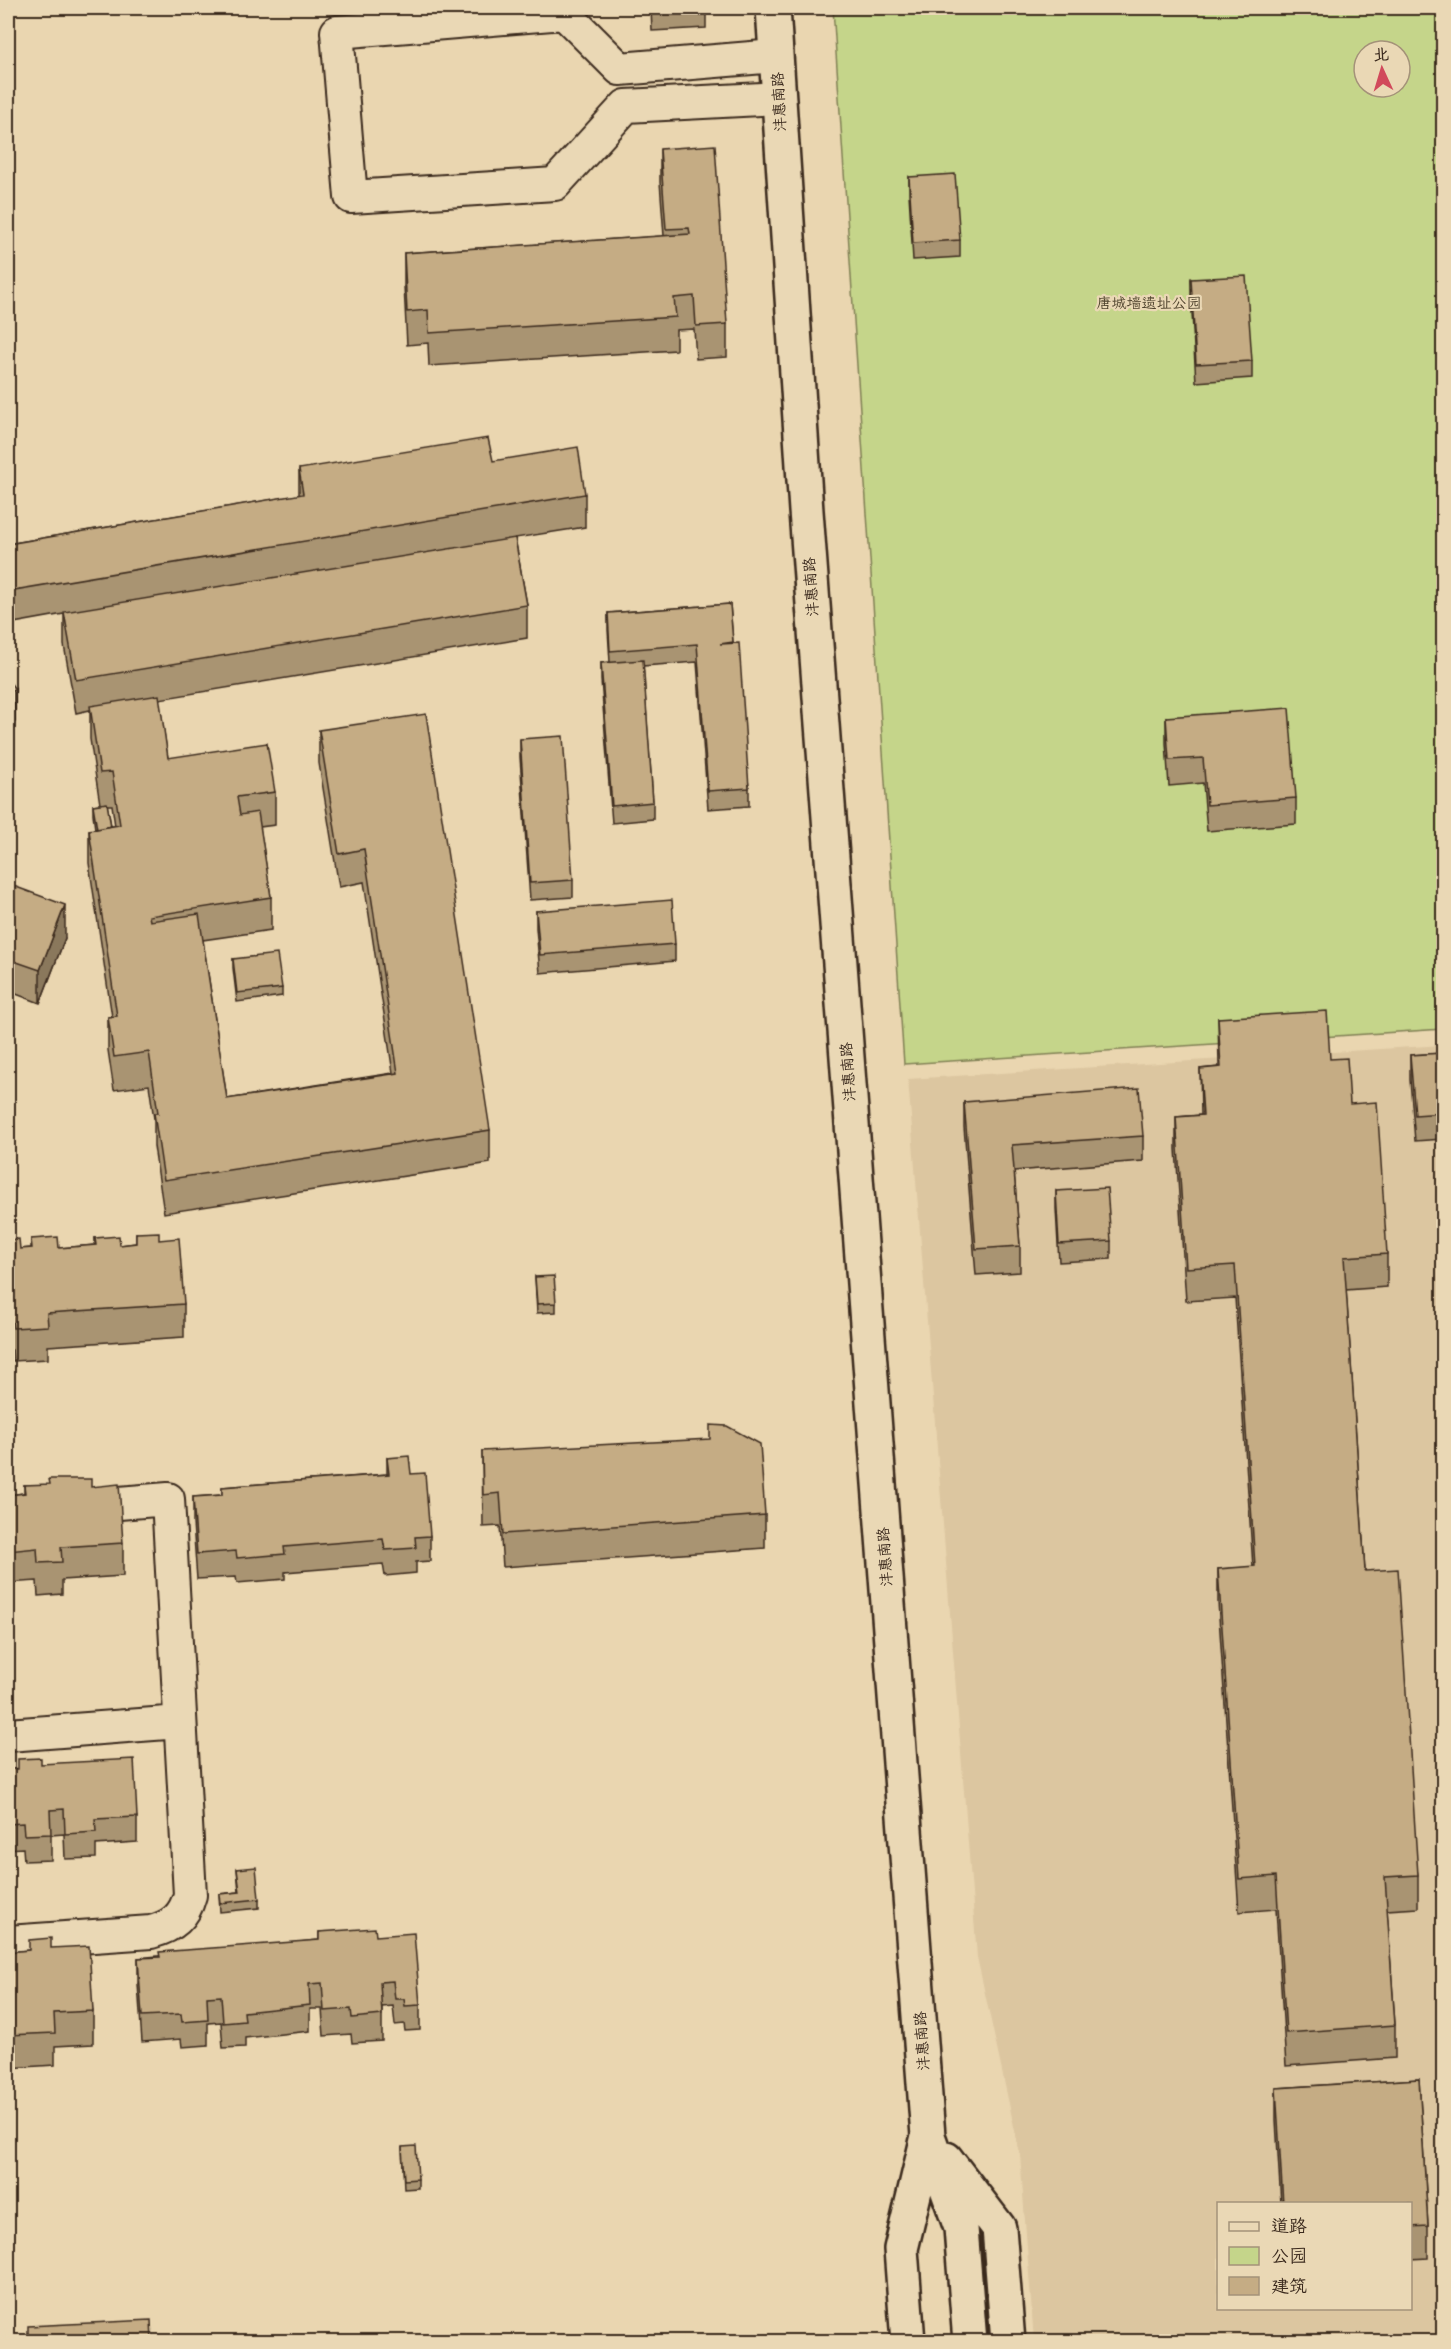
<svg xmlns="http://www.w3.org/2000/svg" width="1451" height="2349" viewBox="0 0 1451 2349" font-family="'Shantell Sans','LXGW WenKai TC',sans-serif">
  <rect width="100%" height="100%" fill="#ead6b0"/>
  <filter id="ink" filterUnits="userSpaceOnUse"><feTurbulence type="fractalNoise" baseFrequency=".0167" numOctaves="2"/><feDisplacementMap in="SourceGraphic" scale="12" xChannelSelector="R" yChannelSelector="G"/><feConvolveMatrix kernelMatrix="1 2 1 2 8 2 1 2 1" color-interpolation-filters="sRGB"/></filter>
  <g filter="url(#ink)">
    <path fill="#dcc6a0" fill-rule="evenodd" d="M1443,1045V2341H1034L1020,2154L977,1957L908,1079ZM1218,2204H1410V2308H1218Z"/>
    <path fill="#c5d58a" stroke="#808054" stroke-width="1.5" fill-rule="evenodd" d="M833,8H1443V1029L904,1064ZM1364,51H1400V87H1364Z"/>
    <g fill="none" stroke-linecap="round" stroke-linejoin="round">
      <g stroke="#3b2a1e" stroke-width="36">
        <path id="minor" d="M776,56L620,69L564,13L337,32L351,197L555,184L626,106L779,98
          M8,1512L168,1499L190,1895C184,1917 173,1926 151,1932L8,1942
          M8,1735L180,1722"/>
      </g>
      <g stroke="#3b2a1e" stroke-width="38">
        <path id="primary" d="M773,8L806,511L928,2136L961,2228L970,2342
          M946,2159L999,2228L1008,2342
          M908,2342L901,2249L928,2136"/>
      </g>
      <use href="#minor" stroke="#ead8b5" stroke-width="32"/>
      <use href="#primary" stroke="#ead8b5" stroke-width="33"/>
    </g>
    <path fill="#a99472" stroke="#3b2a1e" stroke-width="1.5" fill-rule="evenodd" d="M651,8H706V28L652,31Z
      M660,149L727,324V357L696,359L694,329L676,330V350L429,366L428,343L407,345L404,286V253L664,236L660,182Z
      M909,177L960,240V257L913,260L909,194Z
      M1191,279L1252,361V378L1196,382L1191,296Z
      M493,461L585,494V527L515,538L527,605V638L159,699L168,758L275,792V825L260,827L271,897V930L203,940L227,1099L393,1073L364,882L339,887L319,763V730L490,1130V1163L164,1213L154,1146V1119L149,1085L114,1090L108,1050V1017H112L89,863V830L95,829L93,814V805L100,804L90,739V710L76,713L64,645V614L8,624V544L299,495V469ZM107,805H112L115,826H111Z
      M730,604L733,643L749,788V806L708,809L697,662L643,666L653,802V819L612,823L601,680V663L610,662L608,630V613Z
      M1166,717L1296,798V824L1207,831L1203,783L1169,786L1166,743Z
      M520,739L573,880V897L530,900L520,757Z
      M8,884L65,938L40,1003L8,991Z
      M536,911L675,944V961L540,973L536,928Z
      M233,959L282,988V996L237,1002L233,968Z
      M1218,1018L1330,1059L1350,1104L1387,1254V1287L1346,1290L1365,1571L1418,1875V1908L1387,1910L1395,2025V2058L1286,2066L1276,1909L1239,1912L1218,1602V1569L1253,1567L1235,1298L1186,1301L1176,1149V1117L1201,1115L1200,1069L1219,1067Z
      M1443,1053V1139L1415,1141L1410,1080V1055Z
      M964,1102L1143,1136V1161L1014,1171L1020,1246V1272L976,1275L964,1127Z
      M1056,1191L1111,1241V1259L1059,1262L1056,1209Z
      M136,1233L159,1240L184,1304V1337L48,1346V1359L13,1361L12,1350H8V1240L20,1249L31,1248V1239L59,1248L95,1245V1238L120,1245L136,1243Z
      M535,1277L556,1303V1312L537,1313Z
      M482,1451L765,1515V1548L503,1567L500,1526L483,1527Z
      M387,1458L411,1474L430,1536V1561L416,1562V1573L385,1576L383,1564L285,1572V1579L237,1583L236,1577L197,1579L193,1523V1497L222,1495V1487L387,1474Z
      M24,1485L91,1487L123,1543V1576L62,1580V1594L38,1596L37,1581L8,1583V1495L24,1493Z
      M41,1764L137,1817V1842L96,1845V1858L65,1859L64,1834L51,1835V1860L24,1861L23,1848L8,1849V1769H18Z
      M237,1869L259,1899V1908L220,1912L219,1894L239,1892Z
      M319,1932L376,1936L420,2005V2030L405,2031L404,2024L395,2025L393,2006L382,2007V2041L352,2043L351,2034L324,2036L322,2009H310V2031L245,2038V2047L223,2048L221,2022L208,2023V2045L182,2047L181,2039L142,2042L138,1984V1958L319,1940Z
      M51,1948L93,2011V2044L55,2046V2065L8,2068V1952Z
      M1419,2079L1428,2226V2258L1410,2259V2204H1281L1276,2121V2088Z
      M402,2147L418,2179V2188L404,2189Z"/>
    <path fill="#8a785c" stroke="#3b2a1e" stroke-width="1.5" d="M15,689V722L8,728V695Z
      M65,905V938L40,1003V970Z"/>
    <path fill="#c5ac84" stroke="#3b2a1e" stroke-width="1.5" d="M715,145L727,324L696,326L694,296L674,298L676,317L429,333L428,310L407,312L404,253L690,234L689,228L666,229L660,149Z
      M955,174L960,240L913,243L909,177Z
      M1246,276L1252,361L1196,364L1191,279Z
      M488,438L493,461L578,447L585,494L8,591V544L303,494L299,469Z
      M515,538L527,605L76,680L64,612Z
      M730,604L733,642L720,644L739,643L749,788L708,791L697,644L610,651L608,613Z
      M643,660L653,802L612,806L601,663Z
      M8,680L15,689L8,695Z
      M159,695L168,758L267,743L275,792L237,797L240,815L258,812L271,897L149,916L150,921L199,914L227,1099L398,1073L364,849L339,854L319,730L426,714L490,1130L164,1180L154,1113H158L149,1052L114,1057L108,1017L117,1016L89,830L120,825L112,772L100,773L90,706Z
      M1289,708L1296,798L1207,805L1203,758L1169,760L1166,717Z
      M563,736L573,880L530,883L520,739Z
      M107,803L111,826L97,829L93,805Z
      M8,884L65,905L40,970L8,959Z
      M672,900L675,944L540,955L536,911Z
      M277,954L282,988L237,993L233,959Z
      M1327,1011L1330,1059L1347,1058L1350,1104L1377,1102L1387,1254L1344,1257L1365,1571L1398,1569L1418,1875L1385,1877L1395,2025L1286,2033L1276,1876L1239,1879L1218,1569L1255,1566L1235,1265L1186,1268L1176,1117L1203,1115L1200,1069L1221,1067L1218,1018Z
      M1443,1053V1113L1415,1115L1410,1055Z
      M1139,1088L1143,1136L1012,1145L1020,1246L976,1249L964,1102Z
      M1107,1188L1111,1241L1059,1244L1056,1191Z
      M159,1232V1240L179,1238L184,1304L47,1313L48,1326L13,1328L12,1317H8V1240L19,1239L20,1249L32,1248L31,1239L58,1237L59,1248L96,1245L95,1238L119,1236L120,1245L136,1243V1233Z
      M554,1276L556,1303L537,1304L535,1277Z
      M710,1425L727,1426L760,1444L765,1515L503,1534L500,1493L483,1495L482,1451L710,1439Z
      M409,1456L411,1474L425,1473L430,1536L415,1537L416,1548L385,1550L383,1539L284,1547L285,1554L237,1558L236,1551L197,1554L193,1497L222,1495V1487L389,1474L387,1458Z
      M49,1479H91V1487L119,1484L123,1543L61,1547L62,1562L38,1563L37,1548L8,1551V1495L25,1493L24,1485L50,1484Z
      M41,1758V1764L134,1759L137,1817L95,1819L96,1832L65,1834L64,1809L50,1810L51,1834L24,1835L23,1823L8,1824V1769H18V1759Z
      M256,1867L259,1899L220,1903L219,1894L240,1892L237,1869Z
      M375,1928L376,1936L414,1933L420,2005L405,2006L404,1999H395L393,1981L380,1982L382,2015L352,2018L351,2009L324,2011L322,1983L309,1984L310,2005L244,2012L245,2021L223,2023L221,1996L207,1997L208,2020L182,2022L181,2014L142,2016L138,1958L160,1957L159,1952L319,1940V1932Z
      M51,1938V1948L89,1946L93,2011L54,2013L55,2033L8,2035V1952L29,1950V1940Z
      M1419,2079L1428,2226L1410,2227V2204H1283L1276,2088Z
      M416,2146L418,2179L404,2180L402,2147Z
      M151,2320L152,2342H28V2326Z"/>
  </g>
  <g text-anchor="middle" stroke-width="4.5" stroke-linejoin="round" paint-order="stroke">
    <g font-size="15" fill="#3b2a1e" stroke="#ead8b5">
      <text transform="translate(779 102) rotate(-93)" y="5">沣惠南路</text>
      <text transform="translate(811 587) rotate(-94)" y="5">沣惠南路</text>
      <text transform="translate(848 1072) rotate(-94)" y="5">沣惠南路</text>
      <text transform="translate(885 1557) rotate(-94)" y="5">沣惠南路</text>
      <text transform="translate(922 2041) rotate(-94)" y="5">沣惠南路</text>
    </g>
    <g font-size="15" fill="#50442e" stroke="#ead8b5">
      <text x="1149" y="308">唐城墙遗址公园</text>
    </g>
  </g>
  <rect width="1451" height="2349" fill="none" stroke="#ead8b5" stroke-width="30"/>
  <rect x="15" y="15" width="1421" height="2319" fill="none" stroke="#3b2a1e" stroke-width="2" filter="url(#ink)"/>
  <rect x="1217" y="2202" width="195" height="108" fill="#ead8b5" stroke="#a49279" stroke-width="1.5"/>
  <rect x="1229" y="2222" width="30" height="9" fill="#ead8b5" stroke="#a49279" stroke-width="1.5"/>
  <text x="1271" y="2232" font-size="18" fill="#3b2a1e">道路</text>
  <rect x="1229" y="2247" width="30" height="18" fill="#c5d58a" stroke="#a49279" stroke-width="1.5"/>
  <text x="1271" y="2262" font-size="18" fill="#3b2a1e">公园</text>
  <rect x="1229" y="2277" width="30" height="18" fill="#c5ac84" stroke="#a49279" stroke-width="1.5"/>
  <text x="1271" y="2292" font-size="18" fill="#3b2a1e">建筑</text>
  <g transform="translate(1382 69) rotate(356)"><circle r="28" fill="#ead8b5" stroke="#a49279" stroke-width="1.5"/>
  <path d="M0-4.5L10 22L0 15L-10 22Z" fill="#d1495b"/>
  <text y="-9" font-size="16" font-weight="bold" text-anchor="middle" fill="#3b2a1e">北</text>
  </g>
</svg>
